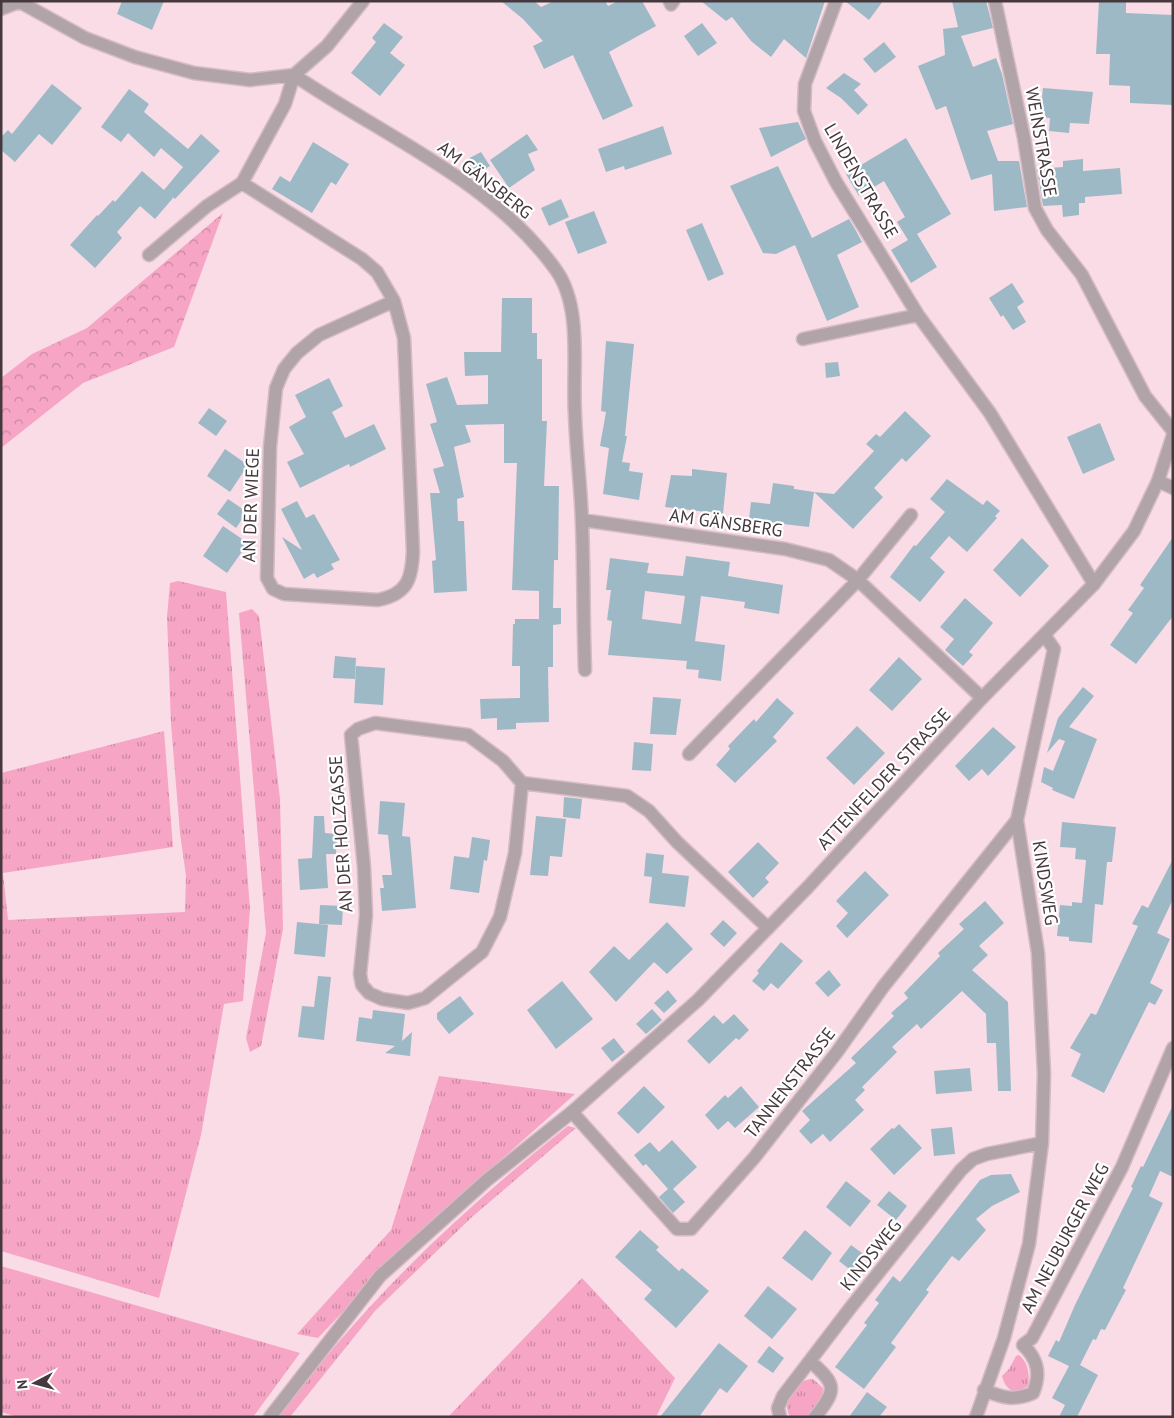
<svg xmlns="http://www.w3.org/2000/svg" width="1174" height="1418" viewBox="0 0 1174 1418" font-family="'PT Sans',sans-serif">
  <defs>
    <pattern id="grass-tufts" width="24" height="20" patternUnits="userSpaceOnUse" patternTransform="scale(1.25)"><rect width="24" height="20" fill="#f6a5c4"/><path d="M3 7l-1-3M5 7V3M7 7l1-3M15 17l-1-3M17 17v-4M19 17l1-3" fill="none" stroke="#c987a0"/></pattern>
    <pattern id="forest-crowns" width="20" height="18" patternUnits="userSpaceOnUse" patternTransform="scale(1.25)"><rect width="20" height="18" fill="#f6a5c4"/><path d="M2 6a3 3 0 1 1 6 0M12 15a3 3 0 1 1 6 0" fill="none" stroke="#c987a0"/></pattern>
  </defs>
  <rect width="100%" height="100%" fill="#f9dce6"/>
  <path fill="url(#grass-tufts)" d="M178,581L226,592L250,909L243,1001L224,1004L201,1135L159,1298L1,1251V773L164,731L173,847L3,873L8,920L185,912L186,876L180,833L171,724L167,617L170,583Z
    M252,609L259,616L280,799L283,929L261,1046L250,1052L246,1038L266,933L239,613Z
    M439,1076L575,1094L413,1238L318,1338L297,1334L391,1230Z
    M568,1126L576,1128L472,1217L375,1311L290,1417H279C360,1306 461,1210 568,1126Z
    M1,1266L300,1353L253,1417H18L1,1412Z
    M582,1278L675,1378L656,1417H448Z
    M1019,1355C1028,1362 1030,1375 1028,1386L1017,1392C1008,1390 1005,1386 1002,1376L1009,1369L1016,1356Z
    M813,1379L823,1388L822,1400L809,1417H791C779,1403 797,1378 813,1379Z"/>
  <path fill="url(#forest-crowns)" d="M223,213L174,347L83,383L1,448V378L32,354L87,328Z"/>
  <path fill="#9eb9c6" fill-rule="evenodd" d="M122,1H164L152,30L117,14Z
    M501,1H534L541,7L554,1H605L608,6L618,1H642L656,26L609,52L633,106L603,120L573,55L544,69L533,46L543,41L523,19Z
    M701,1H825L806,58L784,39L771,57L751,41L732,17L726,21Z
    M845,1H883L869,20Z
    M952,1H986L993,28L961,36L973,67L996,58L1002,74L1013,124L987,131L998,161H1019L1027,207L994,211L992,174L971,180L946,106L936,110L918,66L945,55L943,29L958,27Z
    M1099,1H1126V13L1173,15V105L1130,103V86L1109,85L1110,54H1096Z
    M384,23L403,37L390,53L405,65L380,96L351,73L376,42L372,38Z
    M702,23L717,43L698,56L684,36Z
    M884,42L896,57L875,73L863,59Z
    M844,73L861,84L854,90L868,105L858,115L841,98L826,88Z
    M52,84L82,108L52,145L39,134L15,162L1,150V137L8,130L12,134Z
    M1043,88L1093,92L1089,124L1070,123L1069,133L1049,131L1050,118L1040,117Z
    M129,89L149,104L144,112L188,149L201,134L220,151L175,199L171,196L173,198L155,219L140,206L117,232L122,238L95,268L70,245L97,215L98,216L113,200L115,202L142,171L164,190L183,167L161,148L154,157L128,133L121,142L101,127Z
    M798,122L806,139L771,157L759,128Z
    M663,126L672,154L625,170L624,166L606,172L598,149Z
    M527,134L538,150L528,154L535,170L509,188L490,160Z
    M906,138L951,214L917,234L937,267L911,283L891,250L908,240L897,222L905,217L884,181L859,196L846,174Z
    M313,142L349,164L336,185L331,182L312,213L272,189L280,176L290,182Z
    M481,152L490,166L471,177L462,162Z
    M1083,159V171L1120,168L1122,194L1085,197V203H1079V215L1063,217L1062,205L1043,206L1037,169L1063,167V161Z
    M778,166L812,238L849,219L855,229L862,242L837,255L859,307L827,321L795,245L776,254L763,253L730,186Z
    M561,199L569,217L549,226L541,208Z
    M594,211L607,243L578,254L565,222Z
    M702,223L724,274L708,281L686,230Z
    M1012,283L1024,302L1017,307L1026,322L1013,330L1003,315L1001,317L989,298Z
    M502,298H532V333H537V359H542V421H547L544,486H559L558,560H554L553,608H561V624L553,625V667H548L549,722L516,723V729L497,730V718L481,719L480,699L520,698V666H512L513,624H515V619H539V591L512,590L517,463H504V424L465,425L471,442L454,447L464,497L457,499L458,521H464L467,591L434,593L432,561L436,560L430,493H440L433,469L444,466L430,424L437,422L426,384L447,377L457,405L488,404V375L465,376L464,352H501Z
    M606,341L634,344L625,436H627L622,462L630,463L629,471L643,473L639,500L603,494L609,448L600,446L606,412L601,411Z
    M838,362L840,376L826,378L825,363Z
    M329,378L343,406L332,412L345,438L374,424L386,449L350,467L349,464L300,488L287,462L304,454L289,427L306,417L295,395Z
    M209,408L227,421L216,436L198,423Z
    M905,411L931,436L906,462L902,458L874,488L883,497L853,529L814,492L834,494L874,451L866,444L876,434L880,437Z
    M1100,423L1115,460L1083,474L1067,437Z
    M225,449L248,465L230,492L207,476Z
    M692,469L727,473L723,514L665,507L671,475L692,476Z
    M947,479L983,505L987,500L1000,511L995,516L997,518L967,552L949,536L930,558L945,572L920,602L890,577L914,545L916,546L945,512L930,499Z
    M773,483L794,486V489L814,492L809,527L749,520L751,502L770,504Z
    M228,499L247,512L236,528L217,514Z
    M297,501L306,518L314,514L340,560L331,564L334,569L317,578L314,573L304,579L282,537L302,550L281,509Z
    M223,526L248,543L227,573L203,556Z
    M1173,537V616L1136,664L1110,645L1133,613L1128,610L1144,588L1140,585Z
    M1022,538L1049,566L1020,597L993,570Z
    M686,556L730,562L728,576L783,585L779,614L744,608L745,602L701,596L695,641L725,645L721,681L698,678L699,670L686,669L687,661L608,655L612,621L607,620L611,590H606L610,558L649,563L647,573L683,576ZM645,591L685,596L681,624L642,619Z
    M965,598L993,623L969,652L973,655L963,666L945,650L954,639L940,627Z
    M335,656L356,658L355,679L333,678Z
    M899,657L922,679L892,711L869,690Z
    M356,666L385,668L383,705L354,703Z
    M1083,687L1094,696L1069,727L1097,739L1074,799L1052,790L1053,788L1041,782L1044,767L1053,771L1065,741L1059,739L1047,753L1058,718Z
    M653,697L681,699L676,735L650,734Z
    M777,698L794,713L773,737L777,741L735,783L716,765L730,749L728,746L754,719L756,722Z
    M857,726L885,753L854,785L826,758Z
    M993,727L1016,747L988,776L982,769L969,781L955,766Z
    M634,742L653,744L651,771L632,770Z
    M564,797L582,799L580,819L563,817Z
    M380,801L405,803L402,836L410,837L416,908L382,911L380,888H384L382,875H392L388,835L378,834Z
    M314,816H324L325,833L337,834L336,854H326L328,888L300,890L298,859L312,858Z
    M536,816L566,819L562,857L550,856L548,876L530,875Z
    M1062,822L1116,827L1112,862H1107L1103,905L1095,904L1092,943L1069,941V937L1057,936L1060,905L1072,906V902L1082,903L1086,860L1075,859L1076,848L1060,847Z
    M472,837L490,840L487,861L484,860L479,893L450,889L454,856L469,858Z
    M758,842L779,863L765,878L769,882L753,898L728,872Z
    M646,853L664,855L662,873L689,876L685,907L649,903L652,877L644,876Z
    M1173,859V899L1157,933L1170,939L1150,983L1163,990L1155,1005L1149,1002L1104,1093L1071,1076L1081,1054L1070,1048L1091,1013L1096,1015L1138,926L1132,924L1142,905L1148,908Z
    M865,871L889,895L847,938L836,926L848,913L836,901Z
    M985,901L1004,923L979,946L988,955L972,970L1008,1002L1011,1091H998L996,1043H987L986,1014L962,991L921,1029L917,1024L892,1047L897,1052L862,1087L865,1090L855,1100L864,1110L830,1142L823,1134L811,1144L799,1131L810,1120L802,1111L856,1063L851,1058L894,1016L891,1013L908,998L904,993L940,956L938,953L964,929L959,924Z
    M320,905L343,906L342,925L319,924Z
    M723,920L737,933L724,947L710,934Z
    M297,922L328,925L325,957L294,954Z
    M667,922L693,949L667,974L654,962L616,1002L589,972L614,946L629,960Z
    M781,942L803,961L778,989L771,983L764,991L752,981L759,973L757,971Z
    M829,970L841,985L828,997L815,983Z
    M318,976L331,977L324,1040L298,1037L302,1006L314,1007Z
    M562,981L593,1019L556,1049L527,1010Z
    M668,990L677,1001L664,1013L654,1003Z
    M460,996L474,1014L449,1034L437,1019V1013Z
    M652,1009L662,1020L646,1034L636,1024Z
    M373,1010L405,1014L402,1041L412,1032L410,1056L385,1053L395,1046L356,1041L359,1017L372,1019Z
    M734,1014L749,1030L739,1040L736,1038L709,1064L687,1041L714,1015L723,1024Z
    M614,1038L625,1052L612,1062L601,1048Z
    M970,1068L972,1091L936,1094L934,1071Z
    M644,1086L665,1107L638,1134L617,1113Z
    M741,1086L759,1107L735,1128L728,1121L718,1130L705,1115L725,1095L728,1098Z
    M1173,1105V1177L1160,1171L1149,1196L1163,1203L1123,1288L1126,1290L1119,1303L1105,1330L1101,1329L1096,1340L1093,1339L1080,1365L1098,1375L1077,1417H1059L1065,1405L1052,1398L1069,1366L1048,1356L1056,1340L1059,1342L1075,1305L1133,1188L1131,1187L1141,1166L1143,1167Z
    M899,1124L922,1148L894,1175L870,1149L892,1128L894,1129Z
    M952,1127L955,1154L934,1156L931,1129Z
    M672,1140L697,1167L673,1189L685,1202L673,1213L659,1197L668,1189L646,1164L643,1166L634,1155L650,1142L659,1152Z
    M1011,1174L1020,1192L992,1206L976,1219L986,1230L959,1261L952,1256L926,1290L929,1292L891,1343L896,1347L864,1389L835,1367L867,1325L864,1323L879,1303L875,1300L893,1276L900,1282L980,1180L991,1175Z
    M846,1181L871,1201L850,1227L826,1207Z
    M889,1191L907,1206L896,1220L877,1205Z
    M640,1230L659,1247L656,1250L679,1271L682,1268L709,1291L676,1328L644,1299L652,1290L615,1257Z
    M805,1230L832,1253L812,1281L782,1258Z
    M851,1245L866,1256L853,1272L839,1261Z
    M768,1286L797,1309L772,1339L744,1316Z
    M719,1343L748,1366L727,1393L720,1388L699,1417H660Z
    M769,1346L784,1358L773,1373L757,1362Z
    M867,1392L887,1407L879,1417H849Z"/>
  <g fill="none" stroke-linecap="round" stroke-linejoin="round">
    <g stroke="#d5bbc4" stroke-width="14">
      <path id="service" d="M669,1L671,5L674,1"/>
    </g>
    <g stroke="#d5bbc4" stroke-width="15">
      <path id="minor" d="M18,1L85,38L135,57L194,73L250,80L294,75L327,46L363,1
        M836,1L805,84L804,111L815,141L836,182L918,315L990,413L1094,584
        M995,1L1024,138L1035,208L1047,230L1082,275L1145,396L1173,431
        M1,9L19,2
        M242,183L362,259L377,272L394,301
        M149,255L207,206L242,183L285,104L294,75C383,136 492,180 556,270C583,308 572,369 575,414C576,450 581,487 582,523C584,572 583,621 585,670
        M394,301L404,338L413,551C412,578 408,594 378,600L284,594L273,589L267,578L270,447L276,388L284,369L297,353L319,335Z
        M803,339L918,315
        M1158,481L1173,488
        M582,520L785,549L829,560L858,580L911,515
        M689,754L858,580L982,698
        M522,783L503,761L468,735L375,723L358,729L351,735L364,867L366,915L360,974L362,985L369,993L382,999L408,1003L425,998L482,952L500,917L515,853L522,783L627,796L649,811L677,842L768,928
        M572,1112L677,1229H691L754,1158L837,1052L883,987L1017,820
        M810,1361C836,1384 838,1389 815,1417
        M984,1390C1003,1398 1014,1401 1033,1393C1041,1374 1038,1359 1023,1345L1032,1338L1122,1167L1173,1048
        M780,1417L778,1408L783,1396L851,1307L961,1170L973,1159L987,1154L1042,1143
        M976,1417L1004,1338L1029,1244L1042,1143L1044,1074L1038,953L1017,820L1054,649L1045,636"/>
    </g>
    <g stroke="#d5bbc4" stroke-width="15">
      <path id="tertiary" d="M270,1417L380,1276L487,1180L572,1112L698,1000L808,887L982,698L1094,584L1134,531L1158,481L1173,435"/>
    </g>
    <use href="#service" stroke="#b1a4a8" stroke-width="11"/>
    <use href="#minor" stroke="#b1a4a8" stroke-width="12"/>
    <use href="#tertiary" stroke="#b1a4a8" stroke-width="12"/>
  </g>
  <g text-anchor="middle" stroke-width="4.5" stroke-linejoin="round" paint-order="stroke">
    <g font-size="18" fill="#45393d" stroke="#fff">
      <text transform="translate(1041 142) rotate(80)" y="6">WEINSTRASSE</text>
      <text transform="translate(485 180) rotate(38)" y="6">AM GÄNSBERG</text>
      <text transform="translate(861 181) rotate(60)" y="6">LINDENSTRASSE</text>
      <text transform="translate(251 505) rotate(-88)" y="6">AN DER WIEGE</text>
      <text transform="translate(726 523) rotate(8)" y="6">AM GÄNSBERG</text>
      <text transform="translate(884 779) rotate(-47)" y="6">ATTENFELDER STRASSE</text>
      <text transform="translate(341 834) rotate(-94)" y="6">AN DER HOLZGASSE</text>
      <text transform="translate(1045 883) rotate(81)" y="6">KINDSWEG</text>
      <text transform="translate(790 1083) rotate(-52)" y="6">TANNENSTRASSE</text>
      <text transform="translate(1065 1238) rotate(-62)" y="6">AM NEUBURGER WEG</text>
      <text transform="translate(871 1255) rotate(-51)" y="6">KINDSWEG</text>
    </g>
  </g>
  <rect width="1174" height="1418" fill="none" stroke="#45393d" stroke-width="5"/>
  <g transform="translate(35 1383) rotate(264)" stroke="#ffffff" stroke-width="4" paint-order="stroke">
  <path d="M0-4L9 19L0 12L-9 19Z" fill="#45393d"/>
  <text y="-8" font-size="14" font-weight="bold" text-anchor="middle" fill="#45393d">N</text>
  </g>
</svg>
